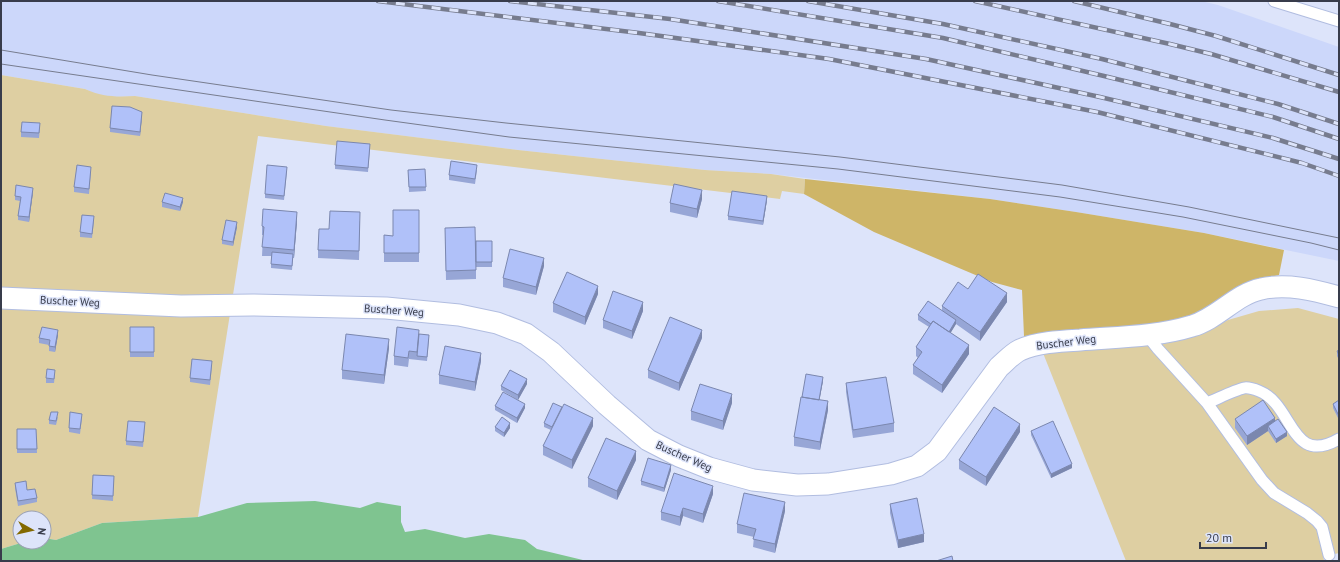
<svg xmlns="http://www.w3.org/2000/svg" width="1340" height="562" viewBox="0 0 1340 562" font-family="'PT Sans',sans-serif">
  <rect width="100%" height="100%" fill="#dde4fa"/>
  <path fill="#ccd7fa" d="M1,1H1201L1218,5L1339,47V261L1204,233L1076,212L990,199L771,174L705,170L518,150L326,126L135,96L115,97L98,95L85,89L1,75Z"/>
  <path fill="#decfa2" d="M1,75L85,89C103,97 116,97 135,96L326,126L518,150L705,170L771,174L805,179L804,194L782,191L780,199L258,136L198,517L102,523L56,540L44,538V518H20V542H24L1,549Z
    M1298,308L1339,319V553L1323,557L1324,560L1319,561H1126L1043,353L1199,334L1228,320L1259,311Z"/>
  <path fill="#ceb568" d="M805,179L990,199L1076,212L1204,233L1284,250L1279,275L1260,279L1180,324L1024,336L1022,290L992,282L874,232L804,194Z"/>
  <path fill="#7fc490" d="M315,501L360,508L377,502L401,506V522L405,532L425,529L465,538L489,534L525,540L537,549L587,561H1V549L24,542H44V538L56,540L102,523L198,517L247,503Z"/>
  <g fill="none" stroke-linecap="round" stroke-linejoin="round">
    <g stroke="#b1bde0" stroke-width="13">
      <path id="service" d="M1274,1L1339,21
        M1147,335L1158,349L1207,403L1262,480L1274,493L1307,513L1317,521L1322,527L1329,555
        M1207,403C1217,399 1235,390 1244,388C1249,387 1254,389 1259,391C1294,405 1290,467 1339,439"/>
    </g>
    <g stroke="#b1bde0" stroke-width="23">
      <path id="minor" d="M1,298L181,306L253,305L386,308L459,315L497,323L526,334L551,352L607,405L648,440L679,456L709,468L753,480L797,485L828,484L891,474L917,466L937,451L999,367C1006,361 1012,354 1020,350C1037,342 1062,341 1080,340C1117,337 1156,337 1192,326C1217,319 1236,294 1261,289C1287,283 1314,290 1339,297"/>
    </g>
    <use href="#service" stroke="#fff" stroke-width="11"/>
    <use href="#minor" stroke="#fff" stroke-width="21"/>
    <path stroke="#777c8e" stroke-width="1" d="M1,50L152,75L391,110L506,123L840,157L1062,185L1189,207L1339,238
      M1,64L385,120L509,137L838,169L1060,197L1183,217L1311,243L1339,250"/>
    <g stroke="#777c8e" stroke-width="4.5">
      <path id="rail" d="M378,1L639,33L829,59L1097,112L1302,163L1339,176
        M510,1L670,19L926,59L1100,97L1273,138L1339,159
        M718,1L943,38L1104,76L1273,117L1339,139
        M808,1L943,24L1102,59L1278,104L1339,124
        M975,1L1170,44L1211,54L1339,92
        M1074,1L1170,24L1216,36L1339,75"/>
    </g>
    <use href="#rail" stroke="#dde4fa" stroke-width="3" stroke-dasharray="9" stroke-linecap="butt"/>
  </g>
  <path fill="#97a6d6" d="M142,116L140,136L110,132V128Z
    M40,128L39,138L21,137V132Z
    M370,149L368,172L335,169V165Z
    M425,169L426,191L409,192L408,170Z
    M477,170L475,184L449,180V175Z
    M91,171L89,194L74,192V187Z
    M287,171L284,200L265,198V194Z
    M33,192L29,222L18,220V216L20,201L15,200V196Z
    M702,199L697,218L670,212V203Z
    M767,200L763,225L728,220V216Z
    M162,202H183L180,211L162,207Z
    M419,210V262H384V235L393,236Z
    M94,221L92,238L80,237V232Z
    M297,221L294,258H293L292,270L271,268V256H262L263,235H262V226Z
    M360,221L359,260L318,258V250L329,229Z
    M237,227L233,246L222,244V240Z
    M445,228L476,241H492V267H476V279L446,280Z
    M544,266L536,295L503,287V278Z
    M968,289L1007,302L980,341L956,324L950,333L969,354L942,393L913,374V365L918,358L916,356V347L929,327L918,320V315L942,310V306Z
    M598,294L585,325L553,312V303Z
    M643,311L632,339L603,328V320Z
    M130,327H154V357H130Z
    M419,334L429,339L427,361L409,359L408,367L394,365V356Z
    M58,335L55,352L49,351V345L39,343V338Z
    M702,338L679,391L648,378V370Z
    M389,348L384,384L342,379V370Z
    M1339,350V360L1337,356V351Z
    M481,361L475,391L439,384V375Z
    M212,366L210,385L190,382V378Z
    M55,374L54,383H46V378Z
    M823,381L819,400L828,410L820,450L794,446V437L802,397Z
    M846,383L894,423V432L853,438L846,392Z
    M527,384L518,400L501,390V386Z
    M1339,400V420L1333,408V404Z
    M732,403L723,430L691,420V411Z
    M495,406L525,408L517,423L495,410Z
    M58,417L56,425L49,424V420Z
    M82,418L80,434L69,432V428Z
    M1235,419L1275,422L1287,436L1276,443L1268,431L1247,445L1235,428Z
    M544,423L593,426L572,469L543,455V446L551,430L544,427Z
    M145,427L143,447L126,445V441Z
    M495,427L510,428L504,437L495,431Z
    M17,429H36L37,453H17Z
    M1031,431L1072,468L1051,478L1031,435Z
    M1020,432L986,486L959,469V460Z
    M636,460L617,500L588,487V478Z
    M671,470L664,492L641,485V481Z
    M93,475L114,476L113,501L92,499Z
    M15,483L27,490L37,498V502L18,506L15,488Z
    M713,494L703,523L683,516L680,526L661,520V512Z
    M890,504L924,542L898,548L890,513Z
    M785,511L775,553L753,547L754,537L737,533V524Z"/>
  <path fill="#7b87ae" d="M142,112V116L140,136V132Z
    M33,188V192L29,222V217Z
    M702,190V199L697,218V209Z
    M767,196V200L763,225V221Z
    M183,198V202L180,211V207Z
    M297,212V221L294,258V250Z
    M237,222V227L233,246V242Z
    M544,258V266L536,295V287Z
    M598,286V294L585,325V317Z
    M1007,293V302L980,341V332Z
    M643,302V311L632,339V331Z
    M956,320V324L947,339V335Z
    M58,330V335L55,352V347Z
    M702,330V338L679,391V383Z
    M389,339V348L384,384V375Z
    M969,345V354L942,393V385Z
    M481,353V361L475,391V382Z
    M823,377V381L818,408V404Z
    M527,379V384L518,400V395Z
    M732,394V403L723,430V421Z
    M828,401V410L820,450V442Z
    M525,404V408L517,423V418Z
    M593,418V426L572,469V460Z
    M1275,418V426H1268V431L1247,445V436Z
    M510,423V428L504,437V433Z
    M1020,424V432L986,486V477Z
    M1287,432V436L1276,443V439Z
    M636,451V460L617,500V491Z
    M1072,464V468L1051,478V474Z
    M671,465V470L664,492V488Z
    M713,486V494L703,523V514Z
    M785,502V511L775,553V544Z
    M683,508V516L680,526V517Z
    M924,534V542L898,548V540Z"/>
  <path fill="#b0c1f9" stroke="#7b87ae" d="M112,106L130,107L142,112L140,132L110,128Z
    M22,122L40,123L39,133L21,132Z
    M337,141L370,144L368,168L335,165Z
    M451,161L477,165L475,179L449,175Z
    M77,165L91,167L89,189L74,187Z
    M267,165L287,167L284,196L265,194Z
    M425,169L426,187H409L408,170Z
    M674,184L702,190L697,209L670,203Z
    M16,185L33,188L29,217L18,216L21,197L15,196Z
    M732,191L767,196L763,221L728,216Z
    M165,193L183,198L180,207L162,202Z
    M263,209L297,212L294,250L262,247L264,227L262,226Z
    M393,210H419V253H384V235L393,236Z
    M330,211L360,212L359,251L318,250L319,229H329Z
    M82,215L94,216L92,234L80,232Z
    M226,220L237,222L233,242L222,240Z
    M475,227L476,270L446,271L445,228Z
    M476,241H492V262H476Z
    M510,249L544,258L536,287L503,278Z
    M272,252L293,254L292,266L271,264Z
    M567,272L598,286L585,317L553,303Z
    M978,274L1007,293L980,332L942,306L958,282L968,289Z
    M613,291L643,302L632,331L603,320Z
    M928,301L956,320L949,332L933,321L931,324L918,315Z
    M670,317L702,330L679,383L648,370Z
    M933,321L969,345L942,385L913,365L922,352L916,347Z
    M42,327L58,330L55,347L49,346L50,340L39,338Z
    M130,327H154V352H130Z
    M397,327L419,330L417,352L409,351L408,358L394,356Z
    M346,334L389,339L384,375L342,370Z
    M419,334L429,335L427,357L417,356Z
    M445,346L481,353L475,382L439,375Z
    M1339,350V355L1337,351Z
    M192,359L212,361L210,380L190,378Z
    M47,369L55,370L54,379L46,378Z
    M510,370L527,379L518,395L501,386Z
    M806,374L823,377L819,400L802,397Z
    M886,377L894,423L853,430L846,383Z
    M700,384L732,394L723,421L691,411Z
    M503,392L525,404L517,418L495,406Z
    M801,397L828,401L820,442L794,437Z
    M1263,400L1275,418L1247,436L1235,419Z
    M1339,400V416L1333,404Z
    M553,403L562,407L552,427L544,423Z
    M564,404L593,418L572,460L543,446Z
    M994,407L1020,424L986,477L959,460Z
    M51,412H58L56,421L49,420Z
    M70,412L82,414L80,429L69,428Z
    M502,417L510,423L504,433L495,427Z
    M1278,419L1287,432L1276,439L1268,426Z
    M128,421L145,422L143,442L126,441Z
    M1053,421L1072,464L1051,474L1031,431Z
    M17,429H36L37,449H17Z
    M606,438L636,451L617,491L588,478Z
    M648,458L671,465L664,488L641,481Z
    M674,473L713,486L703,514L683,508L680,517L661,512Z
    M93,475L114,476L113,496L92,495Z
    M26,481L27,490L35,489L37,498L18,501L15,483Z
    M744,493L785,502L775,544L753,539L756,529L737,524Z
    M917,498L924,534L898,540L890,504Z
    M952,556L953,561H936Z"/>
  <g text-anchor="middle" stroke-width="3" stroke-linejoin="round" paint-order="stroke">
    <g font-size="11" fill="#383c4b" stroke="#dde4fa">
      <text transform="translate(70 301) rotate(3)" y="4">Buscher Weg</text>
      <text transform="translate(394 310) rotate(4)" y="4">Buscher Weg</text>
      <text transform="translate(1066 342) rotate(-7)" y="4">Buscher Weg</text>
      <text transform="translate(684 456) rotate(24)" y="4">Buscher Weg</text>
    </g>
  </g>
  <rect width="1340" height="562" fill="none" stroke="#383c4b" stroke-width="4"/>
  <g transform="translate(32 530) rotate(98)"><circle r="19" fill="#dde4fa" stroke="#9ba1b4"/>
  <path d="M0-3L7 15L0 10L-7 15Z" fill="#836901"/>
  <text y="-6" font-size="11" font-weight="bold" text-anchor="middle" fill="#383c4b">N</text>
  </g>
  <path d="M1200 542v6h66v-6" fill="none" stroke="#383c4b" stroke-width="2"/>
  <text x="1206" y="542" font-size="12" fill="#383c4b" stroke="#dde4fa" stroke-width="3" paint-order="stroke">20 m</text>
</svg>
